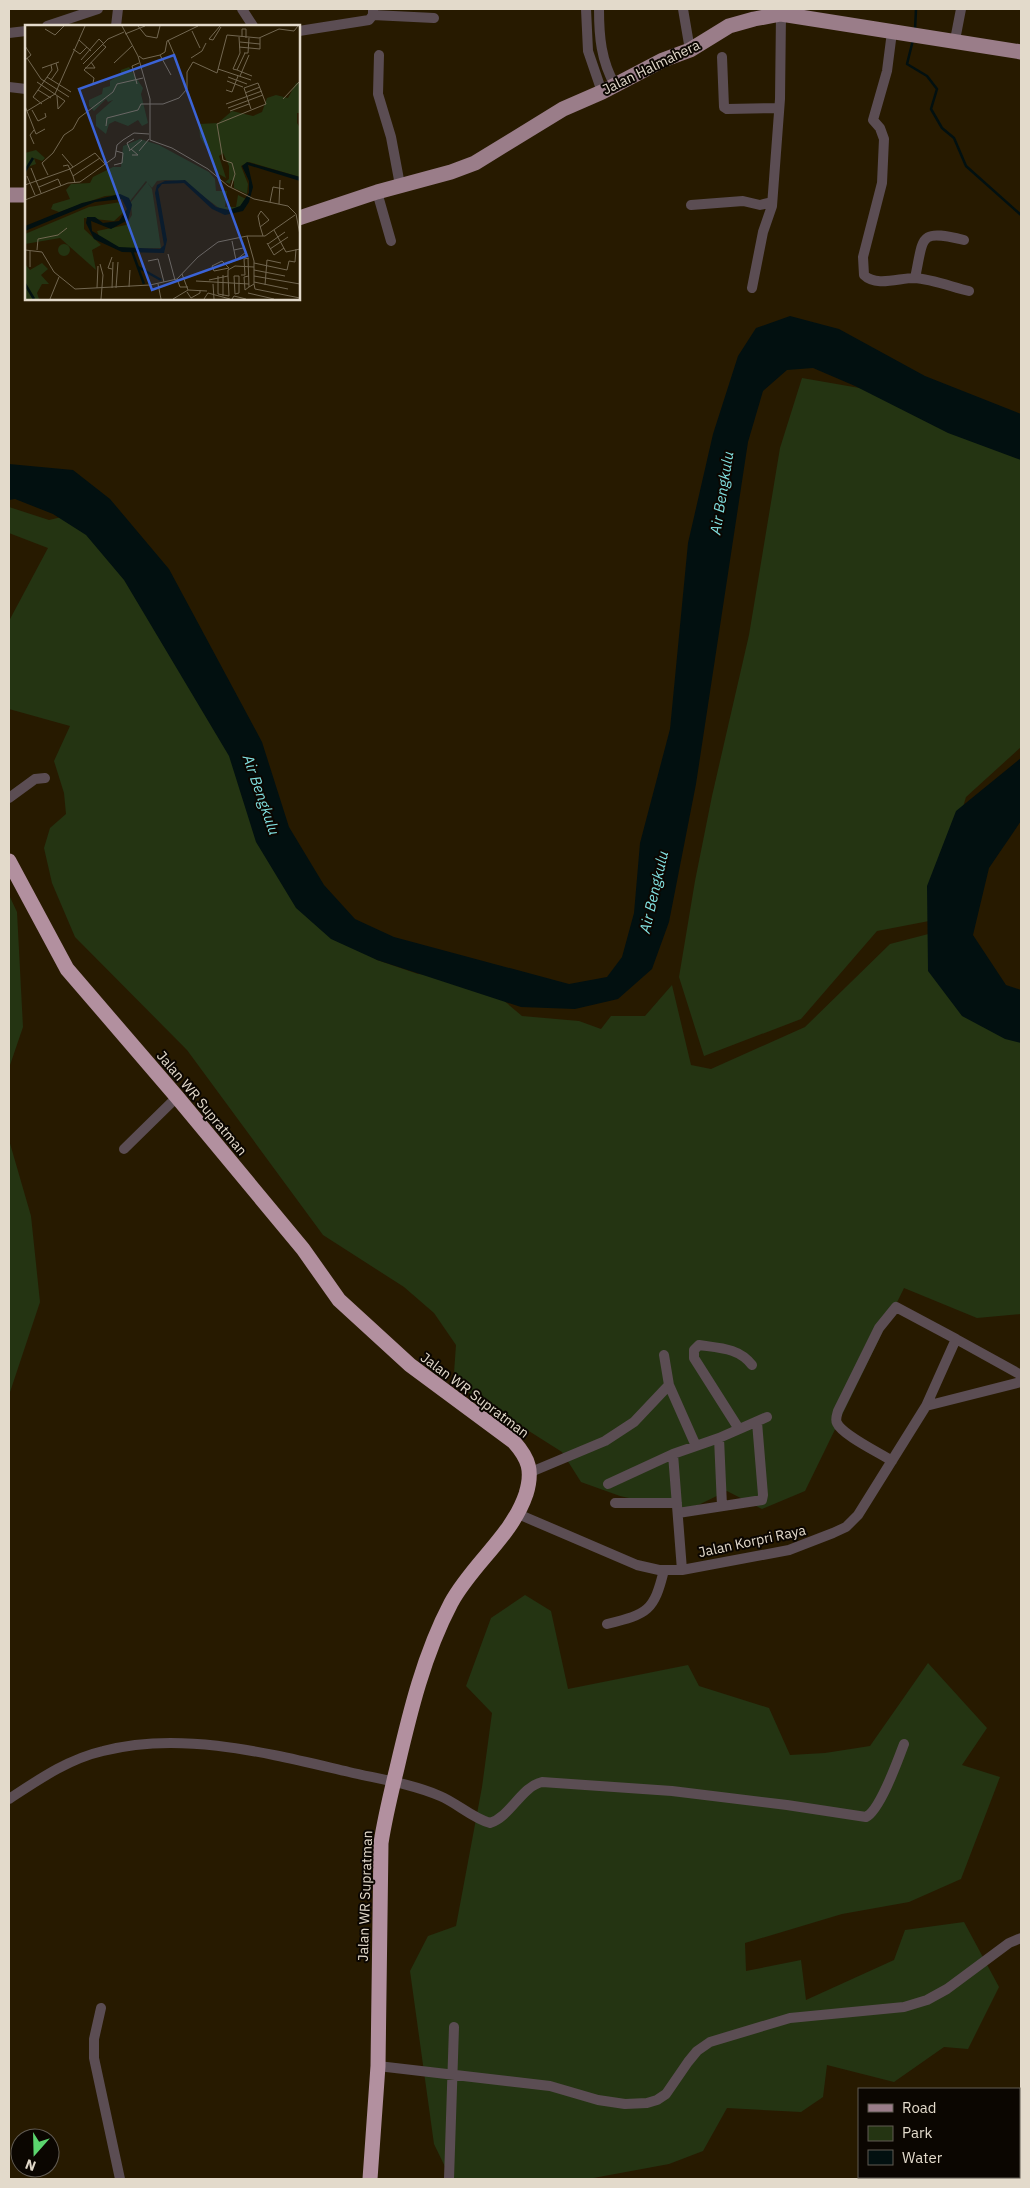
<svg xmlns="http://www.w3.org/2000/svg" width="1030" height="2188" viewBox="0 0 1030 2188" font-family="'IBM Plex Sans',sans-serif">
  <rect width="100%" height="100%" fill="#271a00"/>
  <path fill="#243412" d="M802,378L871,390L1021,456V747L966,797L929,921L877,931L801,1019L704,1056L679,977L695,881L712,796L749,635L780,448Z
    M9,507L49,520L79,513L109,546L351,943L377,960L418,974L476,977L522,1016L579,1021L601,1029L611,1016H645L672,985L691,1065L711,1069L805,1027L890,944L936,932L1021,1034V1314L977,1318L904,1288L805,1491L762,1509L727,1491L686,1511L620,1496L581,1482L562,1452L466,1391L454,1373L456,1345L434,1313L404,1287L323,1235L187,1050L75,937L52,883L44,848L50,828L66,814L64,793L54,761L70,726L9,709V621L48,548L9,533Z
    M9,895L17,912L23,1027L9,1068Z
    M9,1140L31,1216L40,1302L9,1395Z
    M525,1595L551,1611L568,1689L688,1665L699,1686L769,1708L790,1755L825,1753L870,1746L928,1663L987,1728L962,1765L1000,1777L961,1879L909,1902L842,1914L745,1943L746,1971L801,1960L806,2000L894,1960L905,1930L964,1922L999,1987L968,2049L944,2047L894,2082L827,2065L823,2097L801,2112L727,2108L703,2151L669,2164L588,2179H451L434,2144L410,1971L428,1936L456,1926L482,1787L492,1713L466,1686L491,1618Z"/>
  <path fill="#021010" d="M790,316L839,329L925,376L1021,414V460L948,433L855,386L813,368L787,370L763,391L748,442L696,784L669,922L652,969L618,999L575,1009L521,1007L377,960L331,939L296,908L256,842L229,756L124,580L86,535L53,514L15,499L9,500V464L73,470L110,499L169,569L262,742L289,827L324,885L355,919L394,937L569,984L607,977L622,957L634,913L640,843L670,729L688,543L713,434L738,356L756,328Z
    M1021,758V821L989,868L973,935L1006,985L1021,990V1043L1005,1039L962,1016L928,971L927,886L956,811Z"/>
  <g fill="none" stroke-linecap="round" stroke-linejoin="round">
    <path stroke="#021010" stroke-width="2.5" d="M915,30L916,9
      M913,40L907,64L927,76L937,89L931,109L942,128L954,138L966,166L1021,215"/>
    <path stroke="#5b4d53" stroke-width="10" d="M242,9L253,26
      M586,9L588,51L602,92
      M599,9C599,36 601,61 615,85
      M683,9L690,50
      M373,15L434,18
      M47,26L98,9
      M116,26L118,9
      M299,31L369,20L373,15V9
      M892,32L887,71L873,120L880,128L884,139L882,183L863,257L864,275C876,287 899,278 914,278C932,279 952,287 969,291
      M9,33L26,31
      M955,40L961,9
      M379,55L378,94L391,137L400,185
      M722,57L724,107L727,109L779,108
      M9,87L26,89
      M377,192L391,241
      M691,205L743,201L760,205L772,202
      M915,278C924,236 918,229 964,240
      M752,288L763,232L772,206L780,99L781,14
      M9,798L35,779L45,778
      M124,1149L177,1097
      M664,1355L669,1385L696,1446
      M926,1406L956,1339L1021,1375
      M739,1429L694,1358V1350L699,1345C720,1348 739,1348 752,1365
      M719,1438L722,1506
      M673,1454L682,1570
      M892,1461C880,1453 842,1435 837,1423C835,1419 837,1415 838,1411L879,1328L896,1307L956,1339
      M531,1472L605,1441L634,1422L669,1385
      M608,1484L673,1454L719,1438L767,1417
      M615,1503H677
      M678,1513L762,1500L763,1495L757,1422
      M518,1514L637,1565L659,1570H682L789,1550L833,1533L846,1527L858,1515L926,1406L1021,1382
      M607,1624C648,1614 654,1611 664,1570
      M9,1799C38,1780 68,1759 103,1751C182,1730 271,1754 349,1772C379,1779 412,1784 440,1796C457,1803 472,1818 490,1823C511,1816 521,1787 542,1782L672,1791L787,1805L866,1817C880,1810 898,1760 904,1744
      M101,2008L94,2039V2058L120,2179
      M378,2066L550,2086L598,2100L625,2104L647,2103L657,2100L666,2094L688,2062L697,2051L710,2042L790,2018L904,2007L927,2000L947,1989L1009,1943L1021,1938
      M449,2179L454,2027"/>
    <path stroke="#9a7d89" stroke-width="15" d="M9,195H26
      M299,218L377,192L451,172L475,163L563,109L602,92L663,60L690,50L729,26L754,19L781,14L1021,52"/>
    <path stroke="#b2909f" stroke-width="15" d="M9,861L67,969L177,1097L303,1249L339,1300L410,1365L514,1442C529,1459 533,1471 526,1494C512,1536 472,1564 451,1603C424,1654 410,1712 397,1768C391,1793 385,1817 381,1843L378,2066L370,2179"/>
  </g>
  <g text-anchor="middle" stroke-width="4" stroke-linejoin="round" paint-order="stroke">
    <g font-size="14" fill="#e3dacb" stroke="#0b0601">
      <text transform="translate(651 67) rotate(-26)" y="5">Jalan Halmahera</text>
      <text transform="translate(202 1103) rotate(50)" y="5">Jalan WR Supratman</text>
      <text transform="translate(475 1395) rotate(37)" y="5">Jalan WR Supratman</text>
      <text transform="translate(752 1541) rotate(-12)" y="5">Jalan Korpri Raya</text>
      <text transform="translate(365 1896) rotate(-88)" y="5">Jalan WR Supratman</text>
    </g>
    <g font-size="15" font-style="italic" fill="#81dfdf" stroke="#0b0601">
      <text transform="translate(722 493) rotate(-81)" y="5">Air Bengkulu</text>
      <text transform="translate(261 795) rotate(71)" y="5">Air Bengkulu</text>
      <text transform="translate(654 892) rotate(-77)" y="5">Air Bengkulu</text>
    </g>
  </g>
  <g transform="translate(25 25)">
    <rect width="275" height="275" fill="#271a00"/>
    <path d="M104,42L118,63L116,69L123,98L117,101L113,95L103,101L90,96L84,99L81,109L71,101V90L88,75L83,77L81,74L69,86L64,81V75L77,69L78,63L85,61V56L96,49V45ZM275,57V88H272V98L275,103V152L224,137L216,141L223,159L222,169L209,163V156L206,155L205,159L200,157L204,154V141L198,128L194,131L201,153L190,147L185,129L175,112L174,99L193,98L207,86L228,91L237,87L242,73L251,70L263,73L271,58ZM115,114L134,120L184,147L190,154L191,166H202L200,182H211L213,170L221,174L216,182L198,186L158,156L140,155L132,156L127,163L121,156L105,176L95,170L80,171L34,187L26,184L28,179L45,174L41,165L46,159L65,158L68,152L88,142H96L98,121ZM11,125L20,133L17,136L9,133L11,139L0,143V128ZM122,157L127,164L136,223L97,224L75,214L72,206L101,200L107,190L106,177ZM96,177L99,187L89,196L59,193V204L76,220L67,225L71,245L35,213L0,219V209L64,182ZM33 225a6 6 0 1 1 12 0a6 6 0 1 1-12 0ZM17,238L23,244L16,250L24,259H17L12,268L14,274H0V239L5,245Z" fill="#243412"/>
    <path d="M222,137L275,152V156L223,140L228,162L224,177L218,186L200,190L187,184L159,158L137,159L133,164L142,215L139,228L97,227L69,214L61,198L62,192H70L78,198L94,196L102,184L97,174L70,177L0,206V201L57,178L95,169L104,173L107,180L103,195L86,204L66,196L67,206L94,222L135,224L139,220L130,168L132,160L140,156L160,155L191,182L204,185L215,181L224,168V156L217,141Z" fill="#021010"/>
    <path fill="none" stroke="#021010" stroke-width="2.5" d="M0,146L8,133M107,226L119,259M113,242L136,255M0,259L9,274"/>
    <path fill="none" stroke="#726751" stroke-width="1" d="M97,1L113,31L125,74V115L147,123L183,144L203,161L229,174L263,181L271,189L275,210M113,1L121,11L132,13L135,1M195,1L184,14L188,15L196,2M20,4L30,10L39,1M167,6L175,23M100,9L120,1M202,10L234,13L254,4L269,6L273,1M214,12L215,28L208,44L212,45L220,28M217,12V4H221V13M54,15L66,26M143,15L149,29M215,17L235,19M0,21L6,30L0,35M214,22L235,24V13M48,24L55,29L62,22M219,28H223L224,13M135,30L146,50M114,31L118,34L135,30L140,27L142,16L173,1M2,33L16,54L44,72M166,33L177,26L181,18M56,35L74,14L78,18M89,38L107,21M58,39L83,14L99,7M17,43L34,37M60,43H70L66,37M193,44L226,55M212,45L227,51M215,51L224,30M22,52L46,67M203,52L222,59M26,55L33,45L31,38M202,56L218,62M12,57L40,76L33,84L32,71M68,58L69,53L59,45L81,22L77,19M112,59L107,41L114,38M13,65L26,73M201,65L207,67L213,51M220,68L235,62M258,74L275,56M17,79L8,72L27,45L26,40M201,79L237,66M0,81L11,109L20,104M203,83L238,70M7,85L13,96L21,92L20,88M2,86L30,69L60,1M205,86L224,79M81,101L82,93L113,85L116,79H138L154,73L162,64V47L168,37L192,48L202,10M9,119L5,110L9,105M106,124L113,130H107M105,125L102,118L109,114M104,126L117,115M114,126L124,114M37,129L48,142M89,140L97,138L98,128L91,126M38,141L43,140L48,151M6,143L16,168M23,150L17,138L28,128L39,110L48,104L54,93L88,67L92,59L118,53M2,151L10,170M50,158L48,151L75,133M0,160L45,144L70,128L80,139M14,162L33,154L36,161M206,162L210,149L207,138L198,135L192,99L241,79L233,58L219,63L226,84M0,175L43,158L55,157L90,132L92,120L98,115L109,108L124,109M245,177L248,162L259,164M254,179L255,155M235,202L244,195L236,186L233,191L235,201L238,211M249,205L261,227L275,224M222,211L229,236V259L224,262M242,218L249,230L259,223M243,219L260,207M245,224L263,212M0,225L17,227L29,247L50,264L125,260L152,254L173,232L193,217L222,211H240L270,190M12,225L13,214L33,210L42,203M209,225L218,223L221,227L211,235M143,229L150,255M223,233L224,262L220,265L219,252L224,251M123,236L133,234L139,257M197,236L204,243L189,246L187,241ZM204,238L211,235L207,216M229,238L262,245L264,236L270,237L271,224M75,239L78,250L76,274M5,242V226M87,244L83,243L87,232M229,245L260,251M198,250V271M216,250H220L219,234L224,233M193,251V269L204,271L203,251M209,251H214V268L210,269ZM229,251L275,259M152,254L155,262H163M184,255L203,251V245L210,241L229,242M171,256L224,259M229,257L263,264M133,259L136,274M188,259L189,274M229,259L230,264L275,273M240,260L242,235L256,238M104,262L105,245M72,263L73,241M87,263L88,237M91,263L93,237M163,265L182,266M162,267L166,273L175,268V265M223,268L249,274M25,274L34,252M148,274L163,265L157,249M179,274L183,268L205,274M207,274L209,271L221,274"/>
    <path fill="#3b63d6" fill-opacity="0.15" stroke="#3b63d6" stroke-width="2.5" d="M149,30L222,231L127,265L54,64Z"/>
    <rect width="275" height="275" fill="none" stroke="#e3dacb" stroke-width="2.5"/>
  </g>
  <rect width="1030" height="2188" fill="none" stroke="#e3dacb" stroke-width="20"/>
  <rect x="858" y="2088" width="162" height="90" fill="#0b0601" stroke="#615b52"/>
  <rect x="868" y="2104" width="25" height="8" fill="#9a7d89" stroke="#615b52"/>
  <text x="902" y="2113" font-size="15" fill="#e3dacb">Road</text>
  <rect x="868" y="2126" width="25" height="15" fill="#243412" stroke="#615b52"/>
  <text x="902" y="2138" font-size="15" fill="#e3dacb">Park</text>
  <rect x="868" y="2150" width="25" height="15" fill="#021010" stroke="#615b52"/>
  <text x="902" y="2163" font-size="15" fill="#e3dacb">Water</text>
  <g transform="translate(35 2153) rotate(200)"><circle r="24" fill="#0b0601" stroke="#615b52"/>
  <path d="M0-4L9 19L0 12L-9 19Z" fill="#5bd56e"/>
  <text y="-8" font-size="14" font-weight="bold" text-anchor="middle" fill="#e3dacb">N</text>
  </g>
</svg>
